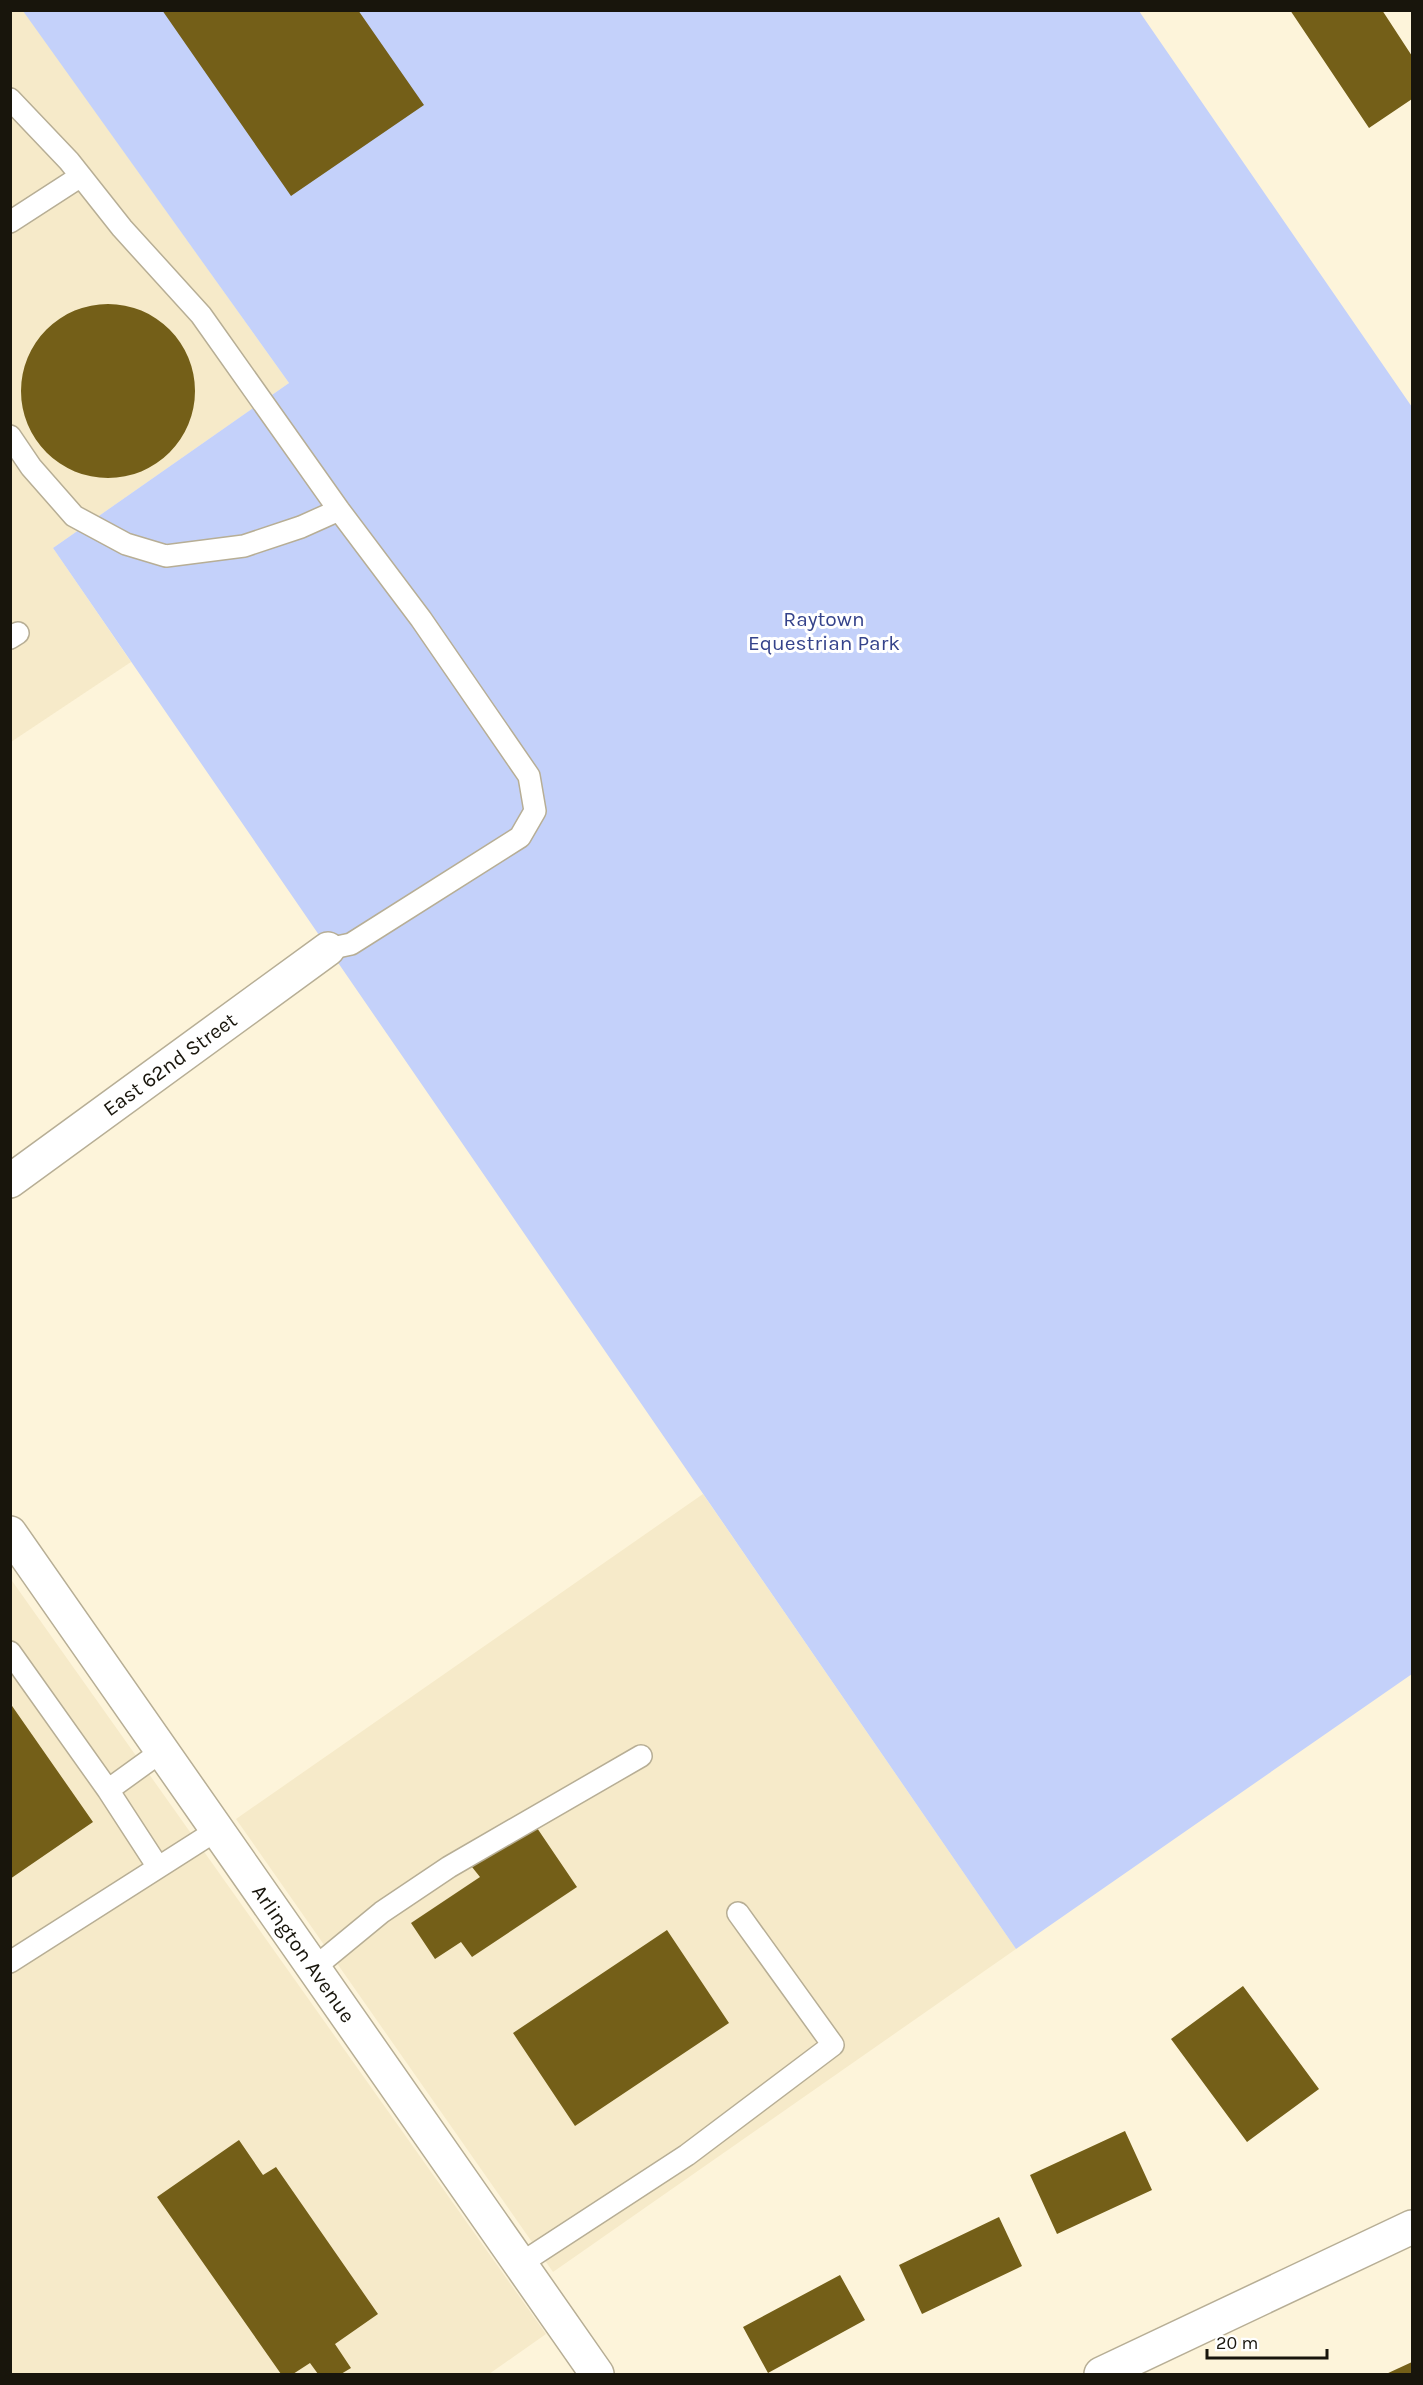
<svg xmlns="http://www.w3.org/2000/svg" width="1423" height="2385" viewBox="0 0 1423 2385" font-family="Karla,sans-serif">
  <rect width="100%" height="100%" fill="#fdf4da"/>
  <path fill="#f6eac9" d="M23,10L289,383L53,548L131,662L11,742L10,11Z
    M703,1494L1016,1949L553,2272L236,1819Z
    M10,1578L546,2334L489,2374H11Z"/>
  <path fill="#c4d1fa" d="M23,11H1139L1412,407V1674L1016,1949L53,548L289,383Z"/>
  <path fill="#745f18" d="M162,10H358L424,105L291,196Z
    M1290,10H1382L1412,56V99L1369,128Z
    M21 391a87 87 0 1 1 174 0a87 87 0 1 1-174 0Z
    M10,1703L93,1822L10,1879Z
    M535,1825L577,1887L472,1957L461,1942L435,1959L411,1923L480,1877L472,1867Z
    M667,1930L729,2023L575,2126L513,2033Z
    M1243,1986L1319,2089L1247,2142L1171,2039Z
    M1125,2131L1152,2190L1057,2234L1030,2175Z
    M239,2140L263,2175L276,2167L378,2314L335,2344L351,2368L341,2374H318L310,2363L293,2374H281L157,2197Z
    M999,2217L1022,2266L922,2314L899,2265Z
    M840,2275L865,2320L768,2373L743,2327Z
    M1412,2362V2374H1386Z"/>
  <g fill="none" stroke-linecap="round" stroke-linejoin="round">
    <g stroke="#b7ae95" stroke-width="24">
      <path id="lane" d="M10,99L69,161L122,228L201,315L339,510L421,619L529,776L535,811L520,837L351,944L328,949
        M10,222L81,176
        M10,436L31,467L74,516L126,544L166,556L244,546L301,527L339,510
        M10,638L18,633
        M10,1652L108,1790
        M158,1867L108,1790L162,1751
        M10,1962L217,1830
        M314,1968L382,1912L449,1867L641,1756
        M520,2264L687,2155L833,2045L738,1913"/>
    </g>
    <g stroke="#b7ae95" stroke-width="36">
      <g id="street">
        <path id="s1" d="M10,1181L328,949"/>
        <path id="s2" d="M10,1533L597,2374"/>
        <path d="M1101,2374L1412,2227"/>
      </g>
    </g>
    <use href="#lane" stroke="#fff" stroke-width="21"/>
    <use href="#street" stroke="#fff" stroke-width="33"/>
  </g>
  <g text-anchor="middle" stroke-width="6" stroke-linejoin="round" paint-order="stroke">
    <g font-size="21" fill="#35438b" stroke="#fff">
      <text x="824" y="626">Raytown<tspan x="824" dy="24">Equestrian Park</tspan></text>
    </g>
    <g font-size="21" fill="#18150c" stroke="#fff">
      <text dy="7" stroke="none"><textPath href="#s1" startOffset="198">East 62nd Street</textPath></text>
      <text dy="7" stroke="none"><textPath href="#s2" startOffset="513">Arlington Avenue</textPath></text>
    </g>
  </g>
  <rect width="1423" height="2385" fill="none" stroke="#18150c" stroke-width="24"/>
  <path d="M1207 2349v9h120v-9" fill="none" stroke="#18150c" stroke-width="3"/>
  <text x="1216" y="2349" font-size="18" fill="#18150c" stroke="#ffffff" stroke-width="4.5" paint-order="stroke">20 m</text>
</svg>
